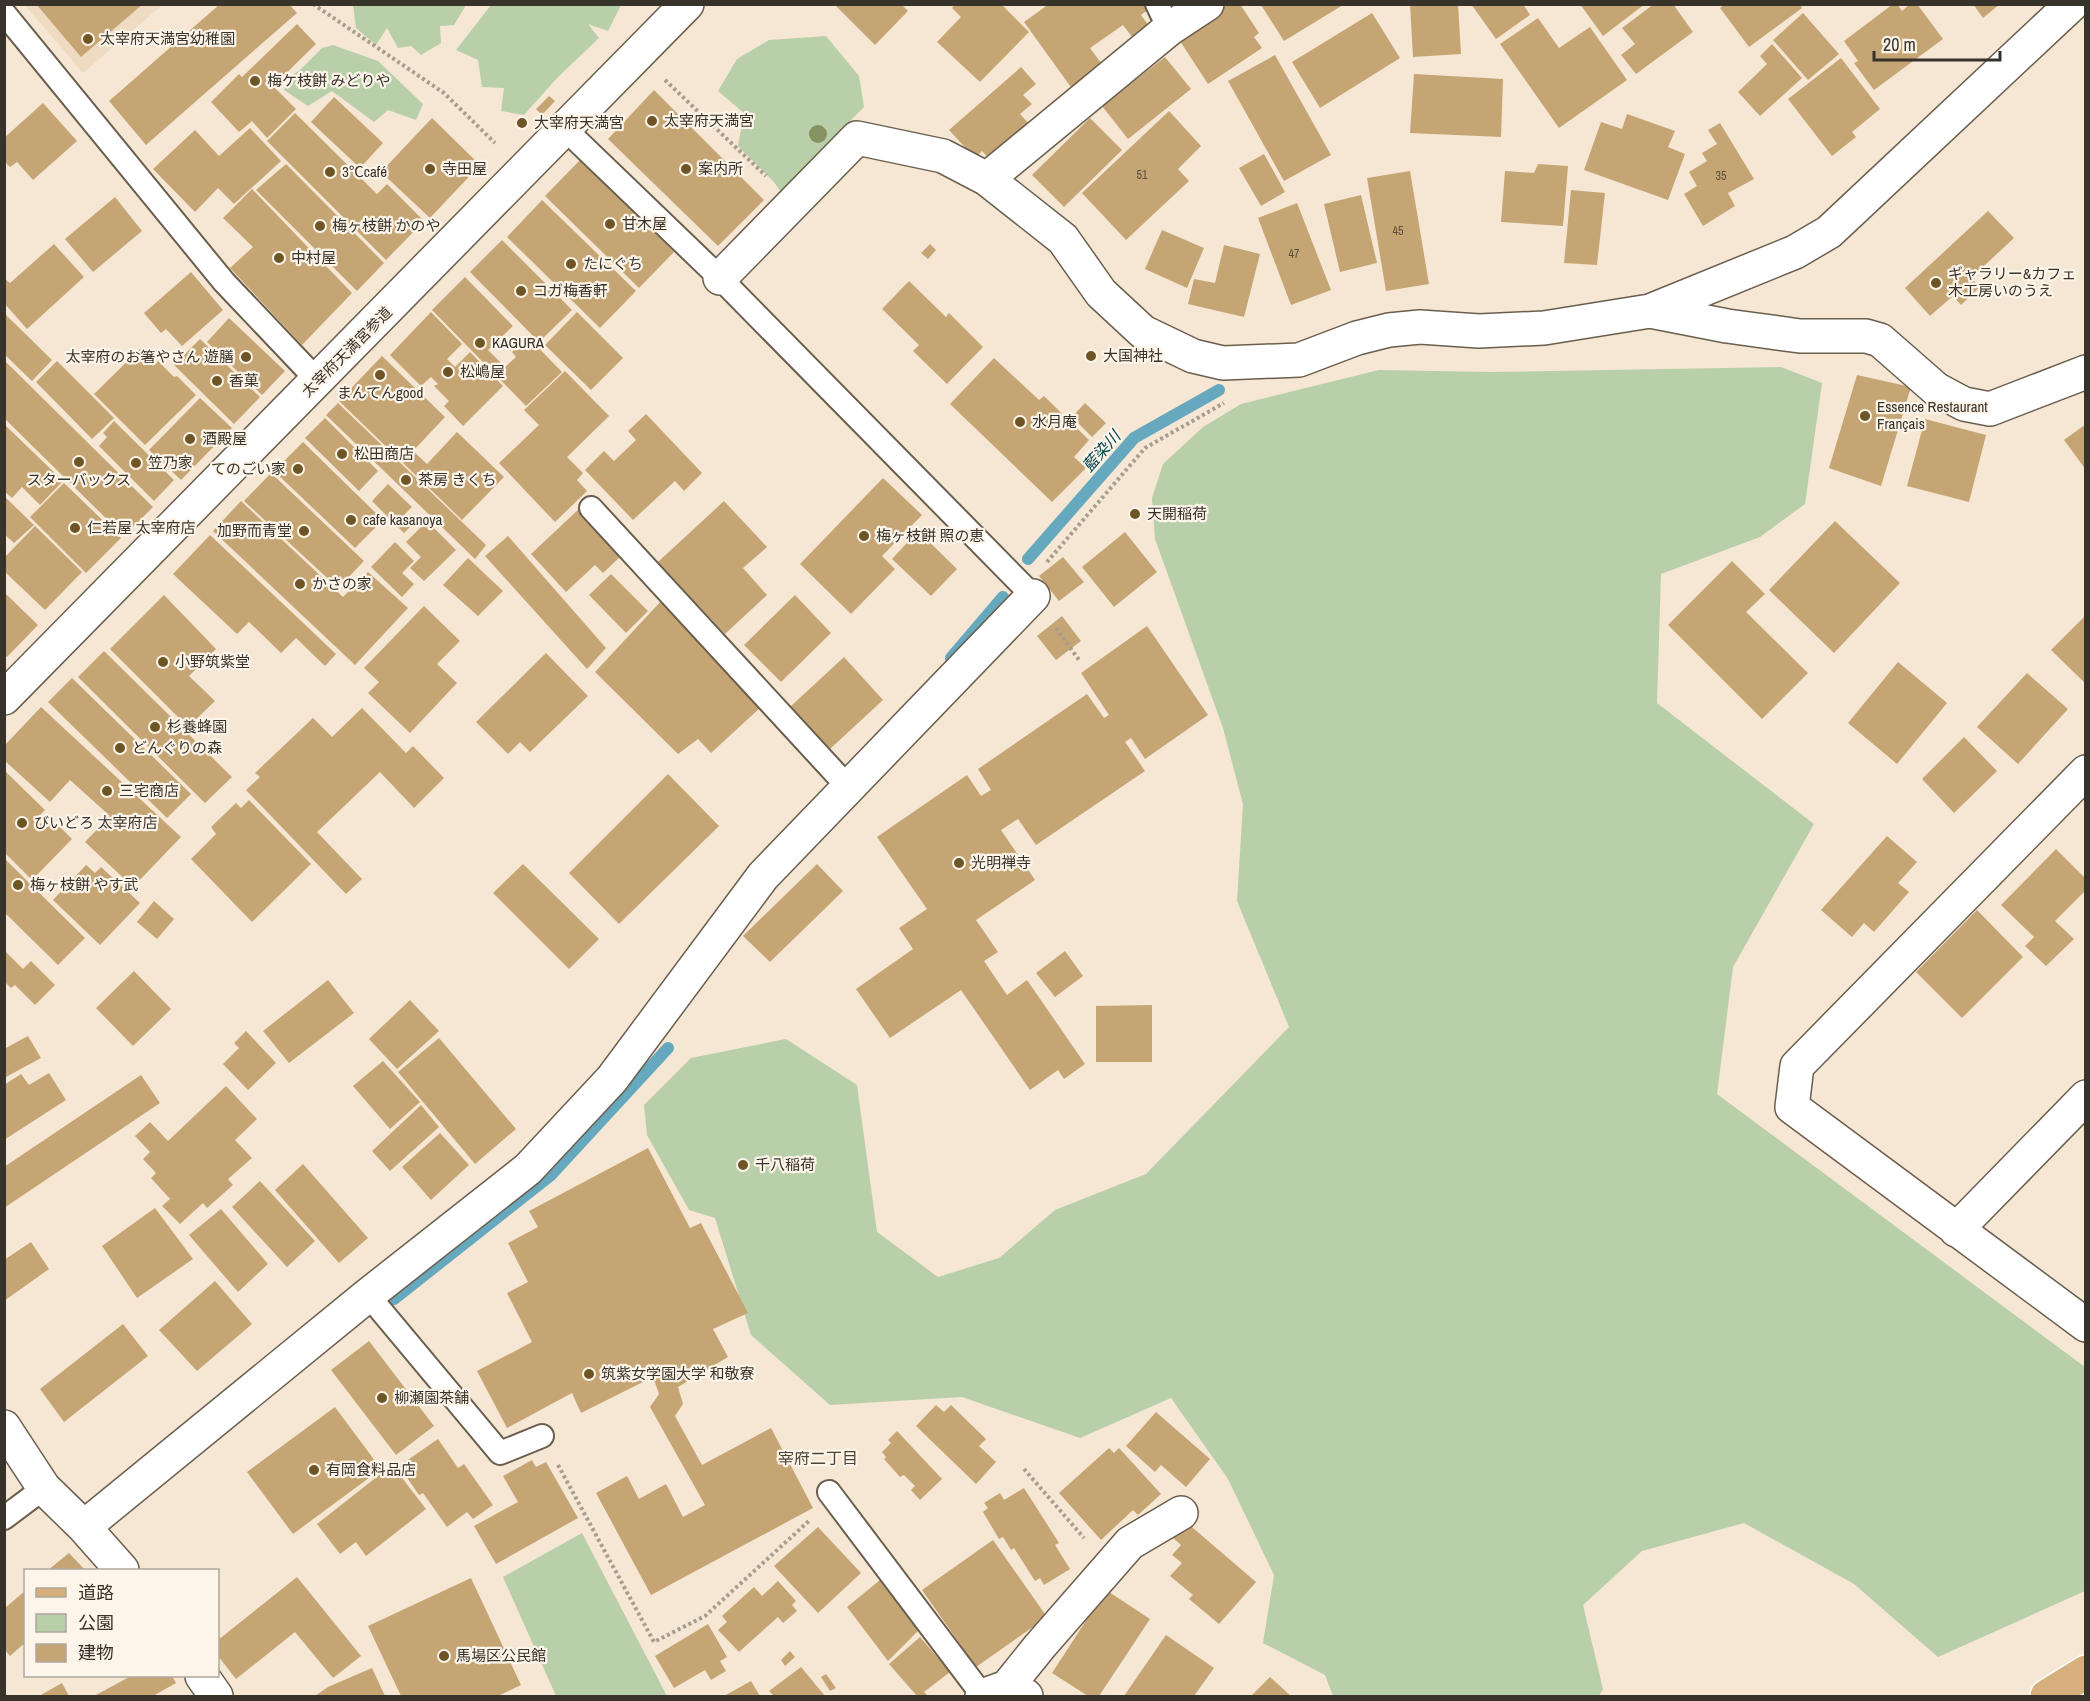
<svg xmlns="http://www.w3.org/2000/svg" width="2090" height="1701" viewBox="0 0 2090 1701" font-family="'Archivo Narrow','Noto Sans JP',sans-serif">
  <rect width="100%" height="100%" fill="#f5e7d3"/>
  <path fill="#eedbc1" d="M25,5H162L83,73Z"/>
  <path fill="#b9cfaa" d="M353,5V4L466,5L454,25L440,26L441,43L421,55L411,46L398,48L387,28L376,45L356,28Z
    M491,5L621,4V5L608,31L588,24L599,38L557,78L524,115L501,111L504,88L482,87L478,60L456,50Z
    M826,36L859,76L864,107L846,125L869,134L785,198L774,182L738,146L744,113L718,91L737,59L769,40Z
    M333,45L378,61L423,104L416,120L388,110L374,122L332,91L308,106L284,90L288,78L301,69L322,48Z
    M1781,367L1822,383L1805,504L1760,537L1661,574L1657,703L1814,824L1733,967L1717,1094L2085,1367V1591L1938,1657L1854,1584L1744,1523L1642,1551L1583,1605L1603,1689L1599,1696H1333L1325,1675L1263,1643L1274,1575L1228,1479L1171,1398L1080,1438L962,1397L830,1405L751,1335L715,1218L689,1210L647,1135L644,1105L691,1058L786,1039L857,1085L877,1232L938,1277L999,1258L1055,1210L1146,1174L1289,1027L1237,901L1243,804L1223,728L1155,539L1152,498L1163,464L1203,427L1241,404L1379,370L1492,372Z
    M582,1533L667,1696H556L503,1577Z"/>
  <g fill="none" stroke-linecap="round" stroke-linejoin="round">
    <path stroke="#66a9bf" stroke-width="12" d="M1028,559L1134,438L1219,390
      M951,658L1003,597
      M394,1299L551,1175L668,1048"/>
  </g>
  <path fill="#c6a575" d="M36,4H143L81,57Z
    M220,4H289L297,13L146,145L109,101Z
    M834,4H901L908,11L875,45Z
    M955,4H1001L1029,32L980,82L937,42L961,17L952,8Z
    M1049,4H1146L1149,9L1141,15L1152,30L1136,42L1123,25L1090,48L1104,67L1073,90L1024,22Z
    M1222,4H1240L1259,33L1254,37L1262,48L1208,84L1176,35Z
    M1410,4H1458L1461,54L1413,57Z
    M1471,4H1523L1530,15L1496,39Z
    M1580,4H1645L1603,36Z
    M1654,4H1673L1693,32L1636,74L1621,55L1635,44L1622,28Z
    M1725,4H1800L1802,8L1749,47L1720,8Z
    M1893,4H1897L1902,11L1910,4H1917L1943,39L1874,90L1854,63L1858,61L1844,41Z
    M1973,4H2000L1983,18Z
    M1261,5H1343L1284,41Z
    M1372,13L1400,58L1320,108L1292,62Z
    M1803,13L1839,54L1808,80L1773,40Z
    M1538,18L1559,48L1590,27L1627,80L1559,128L1500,44Z
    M297,24L316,44L273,86L296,109L267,138L252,121L239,132L211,102L239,74L242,77Z
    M1772,44L1802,78L1760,116L1738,92L1767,64L1760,56Z
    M1275,55L1331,155L1284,181L1228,81Z
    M1165,57L1191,89L1128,139L1102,106Z
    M1841,58L1880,109L1852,132L1856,137L1832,156L1788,99Z
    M1021,67L1036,84L1023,95L1032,104L1020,114L1031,126L991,161L982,151L975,158L949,130Z
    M1414,74L1503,79L1501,137L1410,133Z
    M654,90L764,200L718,246L608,139Z
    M549,96L555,101L542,115L536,109Z
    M334,97L383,143L360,168L311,122Z
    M43,103L77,141L33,180L17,162L10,167L4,161V138Z
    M1169,111L1201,146L1178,169L1189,181L1126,240L1082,193Z
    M295,113L377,194L387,184L424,221L386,260L267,141Z
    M1627,114L1675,131L1668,147L1685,154L1668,200L1584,170L1601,122L1622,129Z
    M432,118L480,165L430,218L381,172Z
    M1090,118L1122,150L1064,207L1032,175Z
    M1720,123L1754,179L1728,193L1735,206L1703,226L1684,194L1697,186L1689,172L1707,161L1702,153L1717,144L1708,130Z
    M250,128L281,161L234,204L218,188L195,212L153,169L195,130L219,156Z
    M1264,154L1285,192L1261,206L1239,168Z
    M580,160L674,252L639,288L545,196Z
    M286,164L384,263L357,291L256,190Z
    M1538,164L1568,166L1563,226L1501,222L1505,171L1534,173Z
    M1410,171L1429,284L1386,291L1367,178Z
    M252,189L352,293L302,345L230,268L253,247L223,218Z
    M1571,190L1605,193L1597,265L1564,263Z
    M1361,195L1377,263L1340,272L1324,204Z
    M115,197L142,231L93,272L65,239Z
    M542,200L636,291L600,328L507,237Z
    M1297,203L1331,290L1291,305L1258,218Z
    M1988,211L2014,238L1971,278L1980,287L1961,305L1953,296L1930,316L1905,288Z
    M1162,230L1204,248L1187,288L1145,269Z
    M502,240L572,310L539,342L470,272Z
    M54,244L84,277L27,329L4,303V278L10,283Z
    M930,244L936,250L928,259L921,253Z
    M1224,245L1260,254L1244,317L1188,304L1194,279L1215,283Z
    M191,272L223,310L182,346L166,329L161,333L144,313Z
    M465,277L513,326L488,350L505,367L516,357L512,352L527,336L562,372L526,406L432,310Z
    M909,281L946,317L949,313L983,347L947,384L913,351L919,345L882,309Z
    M431,312L462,344L447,359L455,367L470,352L503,386L463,426L444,406L449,401L434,386L438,384L431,377L421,386L390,355Z
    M577,312L623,358L591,390L545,345Z
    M4,313L52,360L32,381L4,354Z
    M229,318L285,371L262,395L207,342Z
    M200,339L260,397L234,424L174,365Z
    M140,349L156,364L158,361L174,377L177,376L196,395L145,445L94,394Z
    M382,356L445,417L413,451L427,464L457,432L504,477L462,520L339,401Z
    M994,358L1039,400L1044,396L1089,440L1074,457L1086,468L1052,502L950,404Z
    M4,360L153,507L124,536L4,418Z
    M57,361L114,418L92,439L36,382Z
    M565,371L609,416L567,457L583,473L577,480L587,491L555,522L499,463L539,425L524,410Z
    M1857,375L1911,387L1881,486L1829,468Z
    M200,398L232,428L181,480L149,450Z
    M338,403L486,545L475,559L326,415Z
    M1085,403L1106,423L1092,437L1072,417Z
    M646,414L702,473L684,491L675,481L633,520L585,470L604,451L614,461L636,440L628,431Z
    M325,418L378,471L359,491L305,438Z
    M1925,419L1986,435L1969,502L1907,486Z
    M114,421L174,480L154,501L99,446L107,437L103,433Z
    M4,424L63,481L40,505L22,487L12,498L4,491Z
    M2086,424V470L2064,440Z
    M303,442L383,520L355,548L274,471Z
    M271,473L364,561L338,588L244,501Z
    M883,478L922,515L882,556L895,569L851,614L800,564Z
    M64,483L121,538L86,573L30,517Z
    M388,484L412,507L404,515L413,524L404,533L372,501Z
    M4,496L34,525L14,543L4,534Z
    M241,501L343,597L368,572L408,608L355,665L213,531Z
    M724,501L767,547L743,568L767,595L725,634L658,562Z
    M580,508L623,554L603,573L595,565L566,592L531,554Z
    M427,521L456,550L424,581L410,568L421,557L406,542Z
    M1835,521L1900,583L1834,653L1769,590Z
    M35,526L82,572L45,610L4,571V558Z
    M918,531L957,569L931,596L892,559Z
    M1125,532L1157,572L1114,607L1082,567Z
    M210,535L336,654L325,666L296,638L281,653L249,622L237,634L173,574Z
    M508,536L606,648L587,669L485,556Z
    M395,542L414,561L402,573L414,584L402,597L371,567Z
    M1063,557L1084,582L1059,601L1039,576Z
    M468,558L503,591L478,616L443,585Z
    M1732,561L1765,594L1746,612L1808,673L1762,719L1668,625Z
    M611,574L648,611L626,633L589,595Z
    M4,592L38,625L7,657L4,655Z
    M164,595L216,649L189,676L215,701L188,727L110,649Z
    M795,595L831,633L781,682L744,645Z
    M663,599L761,707L711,753L698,739L678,754L595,672Z
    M424,606L460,641L437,664L457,683L410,733L368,693L379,682L364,668Z
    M2086,615V684L2051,650Z
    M1062,616L1081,641L1056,660L1037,636Z
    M1147,626L1208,715L1145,759L1131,738L1125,742L1145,771L1036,845L1018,819L1001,830L1035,880L976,920L998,952L984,961L1007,995L1027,980L1085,1064L1064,1079L1058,1070L1030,1090L961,990L890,1038L856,989L913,949L899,928L927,909L877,837L967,775L981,796L991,790L978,769L1087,694L1104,718L1109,715L1081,673Z
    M104,651L232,777L205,803L78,677Z
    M546,653L588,696L530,752L520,742L508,754L476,722Z
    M844,657L883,700L830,749L790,707Z
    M1898,662L1947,703L1897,764L1848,723Z
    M2027,673L2068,709L2018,764L1977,727Z
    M72,678L191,794L167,818L48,702Z
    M41,707L181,837L133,887L85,842L110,816L70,780L50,802L4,760V746Z
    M362,708L406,753L413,746L444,778L414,808L380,772L317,832L362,879L346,894L246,790L260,777L255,773L313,718L332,737Z
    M1964,737L1997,771L1954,813L1922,779Z
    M4,770L45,810L36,819L44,827L52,819L72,839L32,880L4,852Z
    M668,774L719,826L619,924L569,873Z
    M249,800L311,864L252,922L191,859L216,834L211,827L236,803L241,808Z
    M1887,836L1917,862L1898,883L1909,892L1874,932L1864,923L1852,937L1821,910Z
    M2056,849L2086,879V890L2055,921L2074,939L2046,966L2025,946L2034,937L2001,905Z
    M4,858L85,938L58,965L4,912Z
    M523,864L599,939L569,969L493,893Z
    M817,864L843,891L770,962L743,936Z
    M86,865L95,873L101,867L140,903L100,945L53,900Z
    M154,901L174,919L157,939L137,922Z
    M1977,910L2023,957L1962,1018L1916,972Z
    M4,950L23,969L31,961L55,985L35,1005L15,985L11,988L4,981Z
    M1065,951L1083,976L1055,997L1036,973Z
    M134,971L171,1009L133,1046L96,1008Z
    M328,980L354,1013L289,1063L263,1031Z
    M410,1000L439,1031L397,1069L369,1039Z
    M1152,1005V1062H1096V1006Z
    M246,1031L276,1063L248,1090L223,1064L239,1048L234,1043Z
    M28,1036L41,1058L4,1078V1049Z
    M439,1038L516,1129L475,1164L398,1072Z
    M383,1061L420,1102L390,1129L353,1086Z
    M49,1073L66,1100L4,1140V1085L21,1074L29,1085Z
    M141,1075L160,1103L4,1208V1167Z
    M226,1086L257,1119L235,1140L252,1158L228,1179L233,1185L207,1208L203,1203L180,1224L162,1206L170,1199L151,1178L156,1173L143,1159L150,1152L135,1136L150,1122L168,1141Z
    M421,1105L439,1127L390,1171L372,1151Z
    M440,1133L469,1165L431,1200L402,1167Z
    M648,1148L690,1228L701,1223L748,1313L713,1329L728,1357L678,1387L683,1404L675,1416L702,1465L771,1428L813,1508L651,1595L596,1493L627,1476L639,1499L666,1484L683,1517L705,1505L650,1407L659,1394L653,1377L581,1413L572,1393L507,1428L477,1371L532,1342L507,1293L528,1282L508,1243L538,1227L529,1211Z
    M303,1164L368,1238L339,1263L275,1190Z
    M260,1181L315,1241L287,1267L232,1207Z
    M155,1208L193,1259L137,1298L102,1246Z
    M221,1209L268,1264L238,1292L189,1235Z
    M31,1242L49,1269L4,1301V1260Z
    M215,1281L252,1324L197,1371L159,1330Z
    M123,1324L148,1356L64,1422L40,1389Z
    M369,1341L434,1426L396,1455L331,1370Z
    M936,1405L944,1412L951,1405L986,1439L979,1446L996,1462L976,1484L916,1426Z
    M335,1407L381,1469L293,1534L247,1472Z
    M1156,1412L1210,1459L1186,1487L1161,1465L1155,1472L1126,1446Z
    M897,1431L942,1479L920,1500L911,1490L915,1486L904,1475L900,1477L884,1459L886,1457L882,1452L891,1443L888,1440Z
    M438,1439L458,1468L464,1464L493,1505L473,1519L467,1512L447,1527L423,1493L419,1495L399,1466Z
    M1109,1448L1114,1453L1119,1448L1161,1494L1138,1515L1133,1510L1101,1540L1059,1493Z
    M532,1460L536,1467L546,1462L578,1518L496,1564L474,1526L518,1502L503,1476Z
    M392,1465L426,1509L366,1556L356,1542L340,1554L317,1524Z
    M1024,1488L1059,1543L1055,1545L1070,1569L1044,1585L1040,1578L1035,1581L1014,1548L1011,1550L1003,1537L999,1539L983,1512L988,1508L984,1503L1000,1493L1004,1500Z
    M1186,1522L1256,1582L1219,1624L1189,1599L1193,1595L1170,1576L1182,1563L1172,1555L1181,1545L1173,1538Z
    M818,1527L861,1573L818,1613L774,1566Z
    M993,1540L1047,1617L976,1667L922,1590Z
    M69,1553L85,1570H48Z
    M885,1576L920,1629L888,1661L847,1607Z
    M297,1577L361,1656L333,1678L295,1632L236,1679L218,1656V1640Z
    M471,1578L521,1685L498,1696H401L368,1626Z
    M778,1581L796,1601L792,1605L797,1611L783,1623L778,1617L739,1652L718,1630L727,1622L722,1616L754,1587L762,1596Z
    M26,1590V1642L10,1656L5,1650V1608Z
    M1106,1590L1150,1619L1099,1696H1088L1052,1673Z
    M708,1624L727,1657L720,1661L726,1671L711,1680L705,1670L674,1688L655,1656Z
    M1166,1635L1214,1668L1194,1696H1124Z
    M920,1637L950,1672L924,1692L928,1696H917L889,1664Z
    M790,1651L795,1657L785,1666L781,1660Z
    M801,1667L825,1696H774L769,1691Z
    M372,1668L385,1696H315L328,1687Z
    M826,1674L836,1688L830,1691L821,1677Z
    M131,1676H172L176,1683L153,1696H94Z
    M1270,1677L1291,1696H1251Z
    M751,1681L760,1696H724Z
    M62,1683L69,1696H39Z"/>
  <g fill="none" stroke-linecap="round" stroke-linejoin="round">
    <g stroke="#6a5e4d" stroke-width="26">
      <path id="lane" d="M1157,4L1169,29
        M4,13L224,282L318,381
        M565,129L720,278L1033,596
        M591,508L849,788
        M368,1295L500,1453L542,1436
        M829,1492L983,1696
        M4,1518L44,1488"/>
    </g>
    <g stroke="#6a5e4d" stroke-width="36">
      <path id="street" d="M987,179L1169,29L1207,4
        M720,278L857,138L943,156L987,179L1063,239L1101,293L1143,332L1193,356L1223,363L1299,360L1357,338L1389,330L1420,327L1479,331L1544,328L1650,311L1795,252L1829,232L2072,4
        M1650,311L1727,326L1800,336H1866L1880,340L1936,389L1964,404L1990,409L2086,372
        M4,698L687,4
        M2086,772L1797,1066L1792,1107L2086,1325
        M1956,1230L2086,1097
        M4,1427L44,1488L84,1527L122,1570
        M84,1527L368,1295L528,1169L612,1079L763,876L1033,596
        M202,1676L216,1696
        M1007,1687L1040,1646L1130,1543L1181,1513
        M982,1696L1007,1687L1026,1696"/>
    </g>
    <g stroke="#fff" stroke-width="36">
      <path id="primary" d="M2047,1696L2086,1672"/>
    </g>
    <path stroke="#a79d8e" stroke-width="4" stroke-dasharray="3 3" stroke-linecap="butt" d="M313,4L444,93L495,143
      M665,80L766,176
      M1047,562L1145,448L1224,403
      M1056,628L1079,660
      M558,1465L654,1642L705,1616L810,1520
      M1024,1469L1084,1538"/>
    <use href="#lane" stroke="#fff" stroke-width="22"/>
    <use href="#street" stroke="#fff" stroke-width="33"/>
    <use href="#primary" stroke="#d7af7c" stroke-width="33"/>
  </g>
  <circle fill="#869361" cx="818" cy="134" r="9"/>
  <g fill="#6d5525" stroke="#fdf5e9" stroke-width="2">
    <circle cx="88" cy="39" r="6"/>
    <circle cx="255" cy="81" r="6"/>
    <circle cx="652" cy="121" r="6"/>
    <circle cx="522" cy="123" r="6"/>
    <circle cx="430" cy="169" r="6"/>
    <circle cx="686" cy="169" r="6"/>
    <circle cx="330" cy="172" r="6"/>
    <circle cx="610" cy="224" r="6"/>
    <circle cx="320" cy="226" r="6"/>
    <circle cx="279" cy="258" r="6"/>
    <circle cx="571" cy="264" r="6"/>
    <circle cx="1936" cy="283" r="6"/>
    <circle cx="521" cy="291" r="6"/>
    <circle cx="480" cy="343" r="6"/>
    <circle cx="1091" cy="356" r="6"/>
    <circle cx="246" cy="357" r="6"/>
    <circle cx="448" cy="372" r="6"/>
    <circle cx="380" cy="375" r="6"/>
    <circle cx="217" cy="381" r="6"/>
    <circle cx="1865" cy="416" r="6"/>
    <circle cx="1020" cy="422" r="6"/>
    <circle cx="190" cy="439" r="6"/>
    <circle cx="342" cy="454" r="6"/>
    <circle cx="79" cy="462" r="6"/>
    <circle cx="136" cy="463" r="6"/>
    <circle cx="298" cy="469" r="6"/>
    <circle cx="406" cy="480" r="6"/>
    <circle cx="1135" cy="514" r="6"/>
    <circle cx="351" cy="520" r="6"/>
    <circle cx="75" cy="528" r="6"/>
    <circle cx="304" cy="531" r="6"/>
    <circle cx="864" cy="536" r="6"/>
    <circle cx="300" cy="584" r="6"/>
    <circle cx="163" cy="662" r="6"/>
    <circle cx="155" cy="727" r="6"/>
    <circle cx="120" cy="748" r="6"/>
    <circle cx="107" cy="791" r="6"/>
    <circle cx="22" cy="823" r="6"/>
    <circle cx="959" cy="863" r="6"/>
    <circle cx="18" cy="885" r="6"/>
    <circle cx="743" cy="1165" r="6"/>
    <circle cx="589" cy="1374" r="6"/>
    <circle cx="382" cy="1398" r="6"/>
    <circle cx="314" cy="1470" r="6"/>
    <circle cx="444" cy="1656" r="6"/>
  </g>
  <g text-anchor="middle" stroke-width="4.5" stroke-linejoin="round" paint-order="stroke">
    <g font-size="12" fill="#5b4f3d">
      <text x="1142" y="179">51</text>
      <text x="1721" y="180">35</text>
      <text x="1398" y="235">45</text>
      <text x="1294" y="258">47</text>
    </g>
    <g font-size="15" fill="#37322a" stroke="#fdf5e9" text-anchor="start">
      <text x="100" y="44">太宰府天満宮幼稚園</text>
      <text x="267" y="86">梅ケ枝餅 みどりや</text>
      <text x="664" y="126">太宰府天満宮</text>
      <text x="534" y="128">大宰府天満宮</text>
      <text x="442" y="174">寺田屋</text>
      <text x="698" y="174">案内所</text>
      <text x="342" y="177">3℃café</text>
      <text x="622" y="229">甘木屋</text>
      <text x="332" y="231">梅ヶ枝餅 かのや</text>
      <text x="291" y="263">中村屋</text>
      <text x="583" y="269">たにぐち</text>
      <text x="1948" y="279">ギャラリー&amp;カフェ<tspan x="1948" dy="17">木工房いのうえ</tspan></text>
      <text x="533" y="296">コガ梅香軒</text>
      <text x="492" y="348">KAGURA</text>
      <text x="1103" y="361">大国神社</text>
      <text x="234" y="362" text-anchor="end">太宰府のお箸やさん 遊膳</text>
      <text x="460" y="377">松嶋屋</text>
      <text x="229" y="386">香菓</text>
      <text x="380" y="398" text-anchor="middle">まんてんgood</text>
      <text x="1877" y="412">Essence Restaurant<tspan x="1877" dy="17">Français</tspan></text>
      <text x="1032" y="427">水月庵</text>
      <text x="202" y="444">酒殿屋</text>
      <text x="354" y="459">松田商店</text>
      <text x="148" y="468">笠乃家</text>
      <text x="286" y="474" text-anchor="end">てのごい家</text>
      <text x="79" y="485" text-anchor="middle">スターバックス</text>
      <text x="418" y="485">茶房 きくち</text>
      <text x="1147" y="519">天開稲荷</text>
      <text x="363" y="525">cafe kasanoya</text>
      <text x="87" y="533">仁若屋 太宰府店</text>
      <text x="292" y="536" text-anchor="end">加野而青堂</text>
      <text x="876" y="541">梅ヶ枝餅 照の恵</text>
      <text x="312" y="589">かさの家</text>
      <text x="175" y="667">小野筑紫堂</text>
      <text x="167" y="732">杉養蜂園</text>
      <text x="132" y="753">どんぐりの森</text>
      <text x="119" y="796">三宅商店</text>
      <text x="34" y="828">びいどろ 太宰府店</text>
      <text x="971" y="868">光明禅寺</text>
      <text x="30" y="890">梅ヶ枝餅 やす武</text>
      <text x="755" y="1170">千八稲荷</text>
      <text x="601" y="1379">筑紫女学園大学 和敬寮</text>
      <text x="394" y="1403">柳瀬園茶舗</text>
      <text x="326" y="1475">有岡食料品店</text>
      <text x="456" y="1661">馬場区公民館</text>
    </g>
    <g font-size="15" fill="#37322a" stroke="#fdf5e9">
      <text transform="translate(347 352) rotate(-45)" y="5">太宰府天満宮参道</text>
    </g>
    <g font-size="16" font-style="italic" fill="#044252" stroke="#fdf5e9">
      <text transform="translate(1101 451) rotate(-49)" y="6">藍染川</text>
    </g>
    <g font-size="16" fill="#4f4434" stroke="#fdf5e9">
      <text x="818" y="1464">宰府二丁目</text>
    </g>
  </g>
  <rect width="2090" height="1701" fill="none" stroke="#37322a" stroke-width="12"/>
  <rect x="24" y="1569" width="195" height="108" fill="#fdf5e9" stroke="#aea79d" stroke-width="1.5"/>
  <rect x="36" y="1588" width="30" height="9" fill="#d7af7c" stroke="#aea79d" stroke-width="1.5"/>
  <text x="78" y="1599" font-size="18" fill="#37322a">道路</text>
  <rect x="36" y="1614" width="30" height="18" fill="#b9cfaa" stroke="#aea79d" stroke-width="1.5"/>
  <text x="78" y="1629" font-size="18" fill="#37322a">公園</text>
  <rect x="36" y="1644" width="30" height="18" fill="#c6a575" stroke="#aea79d" stroke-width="1.5"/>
  <text x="78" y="1659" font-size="18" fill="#37322a">建物</text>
  <path d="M1874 51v9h126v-9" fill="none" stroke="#37322a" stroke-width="3"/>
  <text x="1883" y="51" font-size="18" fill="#37322a" stroke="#fdf5e9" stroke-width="4.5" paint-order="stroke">20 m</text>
</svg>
